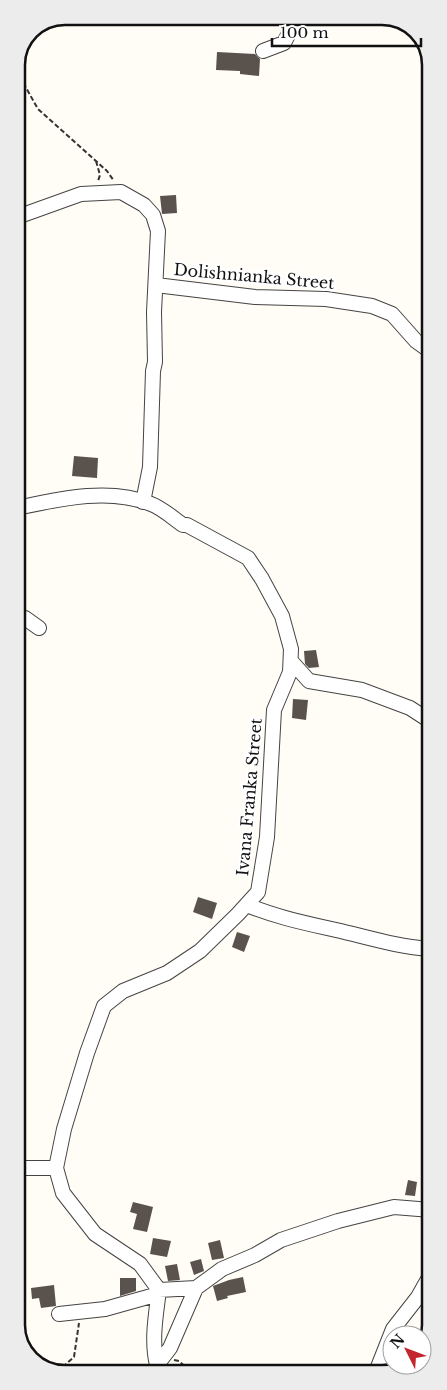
<svg xmlns="http://www.w3.org/2000/svg" width="447" height="1390" viewBox="0 0 447 1390" font-family="'Libre Baskerville',serif">
  <rect width="100%" height="100%" fill="#fffdf5"/>
  <path fill="#5a524d" d="M217,52L255,54L260,59L259,76L240,74V71L216,70Z
    M176,195L177,213L162,214L160,196Z
    M74,456L98,458L97,478L72,476Z
    M316,650L319,667L309,668L305,664L304,651Z
    M293,699L308,700L306,720L292,718Z
    M198,897L217,903L212,919L193,912Z
    M237,932L250,936L244,952L232,947Z
    M408,1180L417,1182L415,1196L405,1195Z
    M133,1202L153,1207L147,1232L133,1229L137,1214L130,1212Z
    M153,1238L171,1241L167,1257L150,1254Z
    M220,1240L224,1258L212,1260L208,1243Z
    M201,1259L204,1271L194,1275L190,1262Z
    M177,1264L180,1280L168,1281L165,1266Z
    M243,1277L246,1292L227,1296L228,1298L217,1301L213,1286L229,1280Z
    M120,1278H136V1291L120,1296Z
    M54,1285L56,1306L41,1308L39,1298L32,1299L31,1288Z"/>
  <g fill="none" stroke-linecap="round" stroke-linejoin="round">
    <g stroke="#444" stroke-width="16">
      <path id="minor" d="M263,51L284,43L297,17
        M17,217L81,194L121,192L144,205L153,215L158,231L154,312L155,362L153,371L150,467L143,502
        M156,285L255,297L326,299L372,306L392,314L416,341L430,351
        M17,508C59,499 109,487 151,504C162,508 173,518 183,525H187L248,558L262,579L282,616L291,649L290,672L274,710L267,837L258,892L238,914L200,951L167,973L123,991L104,1006L87,1053L64,1129L56,1168
        M17,616L25,618L39,628
        M291,661L309,681L362,690L410,708L430,721
        M247,905C276,917 305,923 336,930C367,937 398,947 430,949
        M18,1168H56L63,1193L95,1234L140,1264L159,1290L196,1288L222,1269L255,1255L281,1240L338,1221L394,1207L431,1210
        M59,1314L105,1309L155,1295L159,1290
        M157,1365C151,1340 156,1315 159,1290
        M376,1372L393,1329L418,1297L431,1274
        M157,1373V1365L170,1348L196,1288"/>
    </g>
    <path stroke="#333" stroke-width="2" stroke-dasharray="5 2.5" stroke-linecap="butt" d="M248,16L284,19
      M16,70L38,109L107,171L114,181
      M96,161L100,175L98,181
      M174,1360L179,1361L192,1373
      M57,1372L74,1357L79,1323"/>
    <use href="#minor" stroke="#fff" stroke-width="14"/>
  </g>
  <g text-anchor="middle" stroke-width="5" stroke-linejoin="round" paint-order="stroke">
    <g font-size="16" fill="#111" stroke="#fff">
      <text transform="translate(254 276) rotate(5)" y="6">Dolishnianka Street</text>
      <text transform="translate(249 797) rotate(-85)" y="6">Ivana Franka Street</text>
    </g>
  </g>
  <path d="M0 0H447V1390H0ZM65 25H382A40 40 0 0 1 422 65V1325A40 40 0 0 1 382 1365H65A40 40 0 0 1 25 1325V65A40 40 0 0 1 65 25Z" fill="#ececec" fill-rule="evenodd"/>
  <path fill="none" stroke="#111" stroke-width="2.5" d="M65 25H382A40 40 0 0 1 422 65V1325A40 40 0 0 1 382 1365H65A40 40 0 0 1 25 1325V65A40 40 0 0 1 65 25Z"/>
  <g transform="translate(407 1350) rotate(312)"><circle r="24" fill="#ffffff" stroke="#a0a0a0"/>
  <path d="M0-4L9 19L0 12L-9 19Z" fill="#c4262e"/>
  <text y="-8" font-size="14" font-weight="bold" text-anchor="middle" fill="#111111">N</text>
  </g>
  <path d="M272 38v8h149v-8" fill="none" stroke="#111111" stroke-width="2.5"/>
  <text x="280" y="38" font-size="15" fill="#111111" stroke="#ffffff" stroke-width="4" paint-order="stroke">100 m</text>
</svg>
